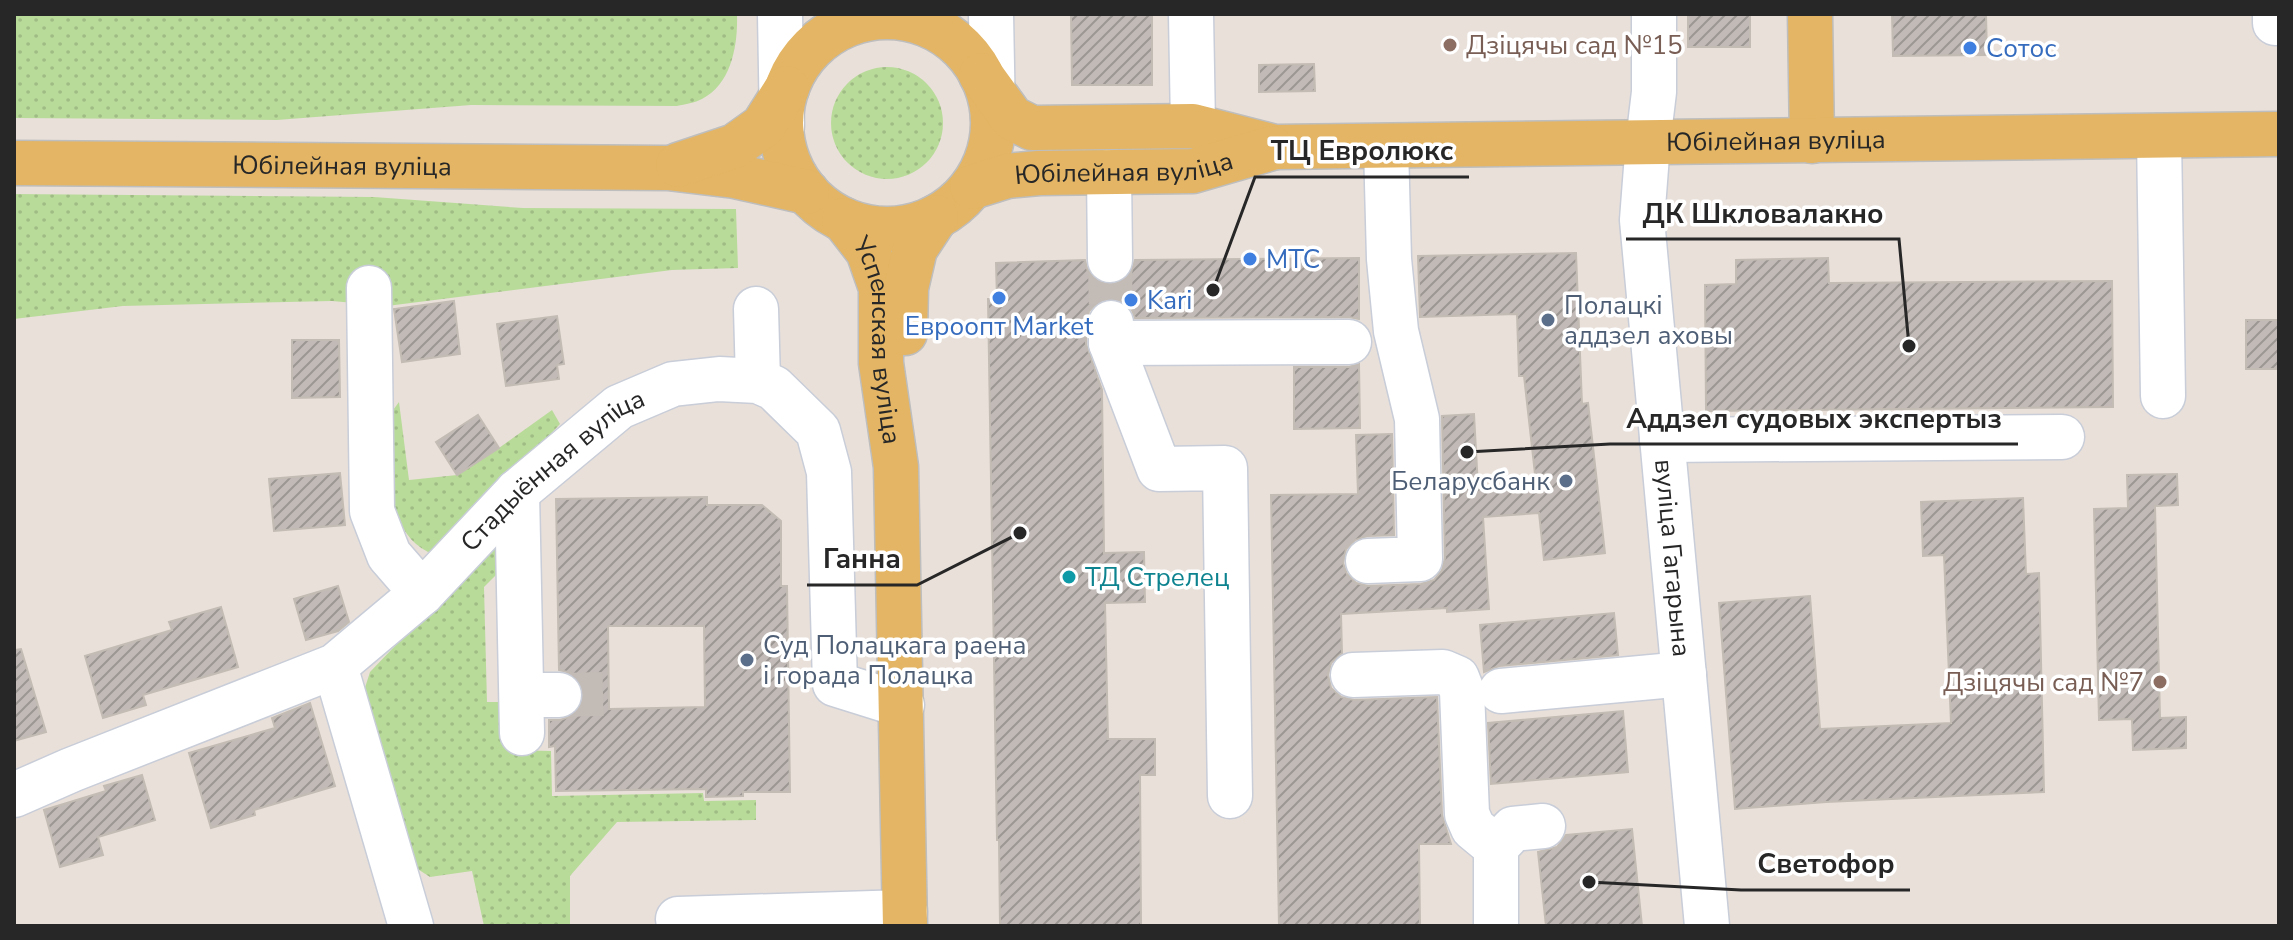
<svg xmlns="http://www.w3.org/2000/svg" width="2293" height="940" viewBox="0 0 2293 940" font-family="'Nunito Sans',sans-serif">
  <defs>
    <pattern id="grass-dots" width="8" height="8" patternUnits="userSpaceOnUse" patternTransform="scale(2)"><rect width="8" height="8" fill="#b9db9a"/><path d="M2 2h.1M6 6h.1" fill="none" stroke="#9fbc85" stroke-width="1.8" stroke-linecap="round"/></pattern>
    <pattern id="building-hatch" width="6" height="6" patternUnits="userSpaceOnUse" patternTransform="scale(2)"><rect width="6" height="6" fill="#c1bab6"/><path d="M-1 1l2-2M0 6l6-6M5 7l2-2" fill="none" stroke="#9d9794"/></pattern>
  </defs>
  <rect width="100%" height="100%" fill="#e9e0da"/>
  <path fill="url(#grass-dots)" d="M14,14H737C738,44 732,84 702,99C695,103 685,104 677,106L471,105L277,120L14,118Z
    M831 123a56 56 0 1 1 112 0a56 56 0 1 1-112 0Z
    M14,194L374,197L523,208L736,209L738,268L672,270L387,306L332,301L123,306L14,319Z
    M399,402L409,480L457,475L499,448L552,410L560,424L443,548L428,552C384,530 389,464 385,421Z
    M504,532L505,566L484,587L487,702H510L511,750L551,751L552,796L703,793L704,801L756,800V820L617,822L570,876V926H484L472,871L430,877L413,866L362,697L370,672Z"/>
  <path fill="url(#building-hatch)" stroke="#c3bcb4" stroke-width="2" fill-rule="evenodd" d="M1071,14H1152V85H1072Z
    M1688,14H1750V47H1688Z
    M1892,14H1986L1987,55L1893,56Z
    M1314,64L1315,91L1259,92V65Z
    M1576,253L1582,404L1588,403L1605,553L1544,560L1539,513L1483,517L1489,609L1447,612V608L1341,614L1342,653L1331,663L1328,675L1331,688L1341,697L1354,700L1437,697L1442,815L1451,844H1419L1420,926H1279L1271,495L1358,494L1356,435L1392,434L1394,535L1367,536L1355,540L1346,549L1343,563L1347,574L1356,583L1368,586L1421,584L1434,580L1442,570L1445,558L1442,416L1474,414L1478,487L1536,483L1524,376H1519L1517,314L1420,317L1418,256Z
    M1359,258V319L1349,317L1135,318L1132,310L1124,302L1112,298L1099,301L1089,311L1086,323V344L1102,390L1104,553L1144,552L1145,602L1105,603L1108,739H1155V775H1140L1141,926H1000L999,840H997L988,299H997L996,263L1085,260L1088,272L1097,281L1111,285L1122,282L1131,273L1135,260Z
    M1828,258L1829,283L2112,281L2113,407L1706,411L1705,285L1736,284V260Z
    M454,301L460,354L402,362L394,309Z
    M557,316L564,364L557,365L559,379L506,386L497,324Z
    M2246,320H2279V369H2246Z
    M292,340H339L340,397L292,398Z
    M1359,364L1360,428L1294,429V367H1349Z
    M478,415L499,448L457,475L436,442Z
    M340,473L345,525L274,531L269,479Z
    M2177,474L2178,505L2155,506L2160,718L2186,717V748L2133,750L2132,719L2099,720L2094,509L2128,508L2127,475Z
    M707,497V505H762L781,521V586H787L790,792H743V796L706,797V789L556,791L555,746L549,747V720H560L572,716L581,707L584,696L580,682L571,673L559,670L556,499ZM608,626H704L705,707L609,709Z
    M2023,498L2026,574L2039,573L2044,792L1826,802L1735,809L1719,603L1810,596L1820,729L1951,723L1944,555L1923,556L1921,502Z
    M338,586L349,622L338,631L306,640L294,599Z
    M221,607L238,667L143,695L146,705L103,718L85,656L172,630L169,622Z
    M1614,613L1618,655L1499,666L1484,672L1480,625Z
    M21,649L46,732L14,741V650Z
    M310,703L335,786L254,810L255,815L211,828L189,753L275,728L272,718Z
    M1623,711L1628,772L1491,784L1488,723Z
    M142,775L155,820L98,837L103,855L60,867L44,810L106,791L104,786Z
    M1632,829L1642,926H1546L1538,852L1557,847L1566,835Z"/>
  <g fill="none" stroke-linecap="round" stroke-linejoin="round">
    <path stroke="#c2bbb6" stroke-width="44" stroke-dasharray="44 22" stroke-linecap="butt" d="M1110,260L1111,323
      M559,695L609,694"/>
    <g stroke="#c8cdd8" stroke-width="47">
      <g id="minor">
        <path d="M780,14L782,126"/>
        <path d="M991,14L993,118"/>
        <path d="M1191,14L1193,126"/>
        <path id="s1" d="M1654,14V92L1648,142L1642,220L1707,926"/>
        <path d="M2275,14V23H2279"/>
        <path d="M2159,136L2163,396"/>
        <path d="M1109,172L1110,260"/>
        <path d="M369,288L372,511L389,555L422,593"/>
        <path d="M756,309L758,381"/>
        <path d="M1111,323V343L1159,469L1225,468L1230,796"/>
        <path d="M1111,343L1349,342"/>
        <path d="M1662,440L2062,437"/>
        <path d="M517,492L522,733"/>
        <path d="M1368,561L1420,559L1417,419L1396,331L1389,259L1386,146"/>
        <path d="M335,666L411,926"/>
        <path d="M1353,675L1443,672L1457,678L1462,691L1467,814L1473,828L1496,847"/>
        <path d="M1501,691L1684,674"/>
        <path d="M522,695H559"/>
        <path id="s2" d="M14,795L71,770L335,666L422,593L517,492L619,407L673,384L719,379L758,381L774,388L818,431L829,472L835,684L902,705"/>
        <path d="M678,919L905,912"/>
        <path d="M1496,926V847L1513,829L1543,826"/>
      </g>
    </g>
    <g stroke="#bebebe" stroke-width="47">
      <g id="major">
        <path d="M1810,14L1812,141"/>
        <circle cx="887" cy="123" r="106"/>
        <path id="s3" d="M981,75L1012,118L1032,128L1193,126L1275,147L2279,134"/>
        <path id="s4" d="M14,163L668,168L735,176L807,192"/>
        <path d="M678,165L735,146L763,126L787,88"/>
        <path id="s5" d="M972,187L1007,176L1039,173L1193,171L1272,148"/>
        <path id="s6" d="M844,220L868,251L881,288V363L896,467L905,926"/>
        <path d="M905,333L906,288L915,249L936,217"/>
      </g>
    </g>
    <use href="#minor" stroke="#fff" stroke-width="44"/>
    <use href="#major" stroke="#e3b564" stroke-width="44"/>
  </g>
  <g fill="#8d6e63" stroke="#fff" stroke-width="3">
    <circle cx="1450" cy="45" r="8"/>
    <circle cx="2160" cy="682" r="8"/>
  </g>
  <g fill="#3f7fe0" stroke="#fff" stroke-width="3">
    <circle cx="1970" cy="48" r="8"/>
    <circle cx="1250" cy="259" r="8"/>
    <circle cx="999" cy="298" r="8"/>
    <circle cx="1131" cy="300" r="8"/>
  </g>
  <g fill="#5c6f8a" stroke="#fff" stroke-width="3">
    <circle cx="1548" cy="320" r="8"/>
    <circle cx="1566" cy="481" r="8"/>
    <circle cx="747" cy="660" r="8"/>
  </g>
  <circle fill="#0f9aa8" stroke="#fff" stroke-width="3" cx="1069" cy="577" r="8"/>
  <g text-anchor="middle" stroke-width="7" stroke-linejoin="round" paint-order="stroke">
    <g font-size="26" fill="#785e54" stroke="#fff" text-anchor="start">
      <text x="1466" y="54">Дзіцячы сад №15</text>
      <text x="2144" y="691" text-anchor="end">Дзіцячы сад №7</text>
    </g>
    <g font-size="26" fill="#366cbe" stroke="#fff" text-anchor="start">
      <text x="1986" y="57">Сотос</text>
      <text x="1266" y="268">МТС</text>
      <text x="1147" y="309">Kari</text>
      <text x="999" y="335" text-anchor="middle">Евроопт Market</text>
    </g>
    <g font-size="26" fill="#272727" stroke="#fff">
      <text dy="9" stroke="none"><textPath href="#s3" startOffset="822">Юбілейная вуліца</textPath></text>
      <text dy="9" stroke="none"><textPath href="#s4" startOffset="328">Юбілейная вуліца</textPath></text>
      <text dy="9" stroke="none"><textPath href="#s5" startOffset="154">Юбілейная вуліца</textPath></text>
      <text dy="9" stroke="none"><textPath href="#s6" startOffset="130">Успенская вуліца</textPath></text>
      <text dy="9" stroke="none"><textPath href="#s2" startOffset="640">Стадыённая вуліца</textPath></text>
      <text dy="9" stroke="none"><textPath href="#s1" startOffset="546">вуліца Гагарына</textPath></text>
    </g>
    <g font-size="26" fill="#4e5e75" stroke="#fff" text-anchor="start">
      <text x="1564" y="314">Полацкі<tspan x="1564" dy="30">аддзел аховы</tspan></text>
      <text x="1550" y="490" text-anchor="end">Беларусбанк</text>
      <text x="763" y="654">Суд Полацкага раена<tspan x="763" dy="30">і горада Полацка</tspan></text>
    </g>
    <g font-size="26" fill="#0d838f" stroke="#fff" text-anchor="start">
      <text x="1085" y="586">ТД Стрелец</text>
    </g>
  </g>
  <path fill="none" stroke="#272727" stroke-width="3" d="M1213 290L1255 177H1469M1909 346L1899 239H1626M1467 452L1610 444H2018M1020 533L917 585H807M1589 882L1741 890H1910"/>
  <g fill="#272727" stroke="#fff" stroke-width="3">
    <circle cx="1213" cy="290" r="8"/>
    <circle cx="1909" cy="346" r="8"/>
    <circle cx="1467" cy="452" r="8"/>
    <circle cx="1020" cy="533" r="8"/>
    <circle cx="1589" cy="882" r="8"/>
  </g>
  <g font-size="28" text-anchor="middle" font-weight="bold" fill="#272727" stroke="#fff" stroke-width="7" stroke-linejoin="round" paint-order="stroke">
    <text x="1362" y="160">ТЦ Евролюкс</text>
    <text x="1763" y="223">ДК Шкловалакно</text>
    <text x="1814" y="428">Аддзел судовых экспертыз</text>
    <text x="862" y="568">Ганна</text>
    <text x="1826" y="873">Светофор</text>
  </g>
  <rect width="2293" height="940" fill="none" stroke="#272727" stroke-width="32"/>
</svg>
